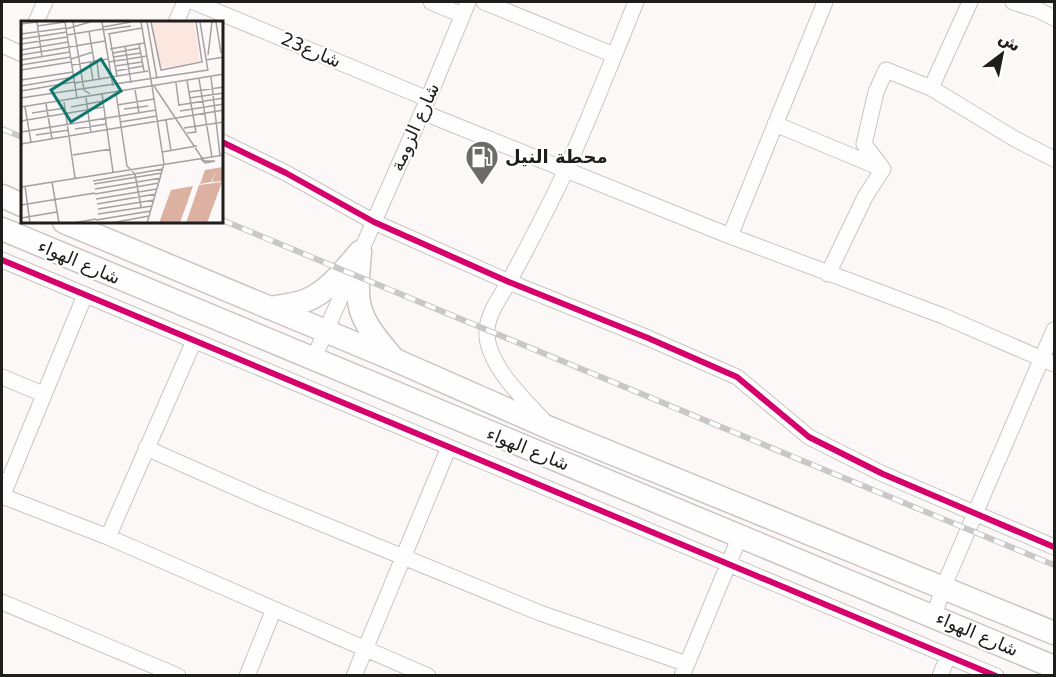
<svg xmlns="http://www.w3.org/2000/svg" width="1056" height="677" viewBox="0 0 1056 677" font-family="'DejaVu Sans','Noto Sans Arabic',sans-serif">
  <rect width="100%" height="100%" fill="#fcf8f7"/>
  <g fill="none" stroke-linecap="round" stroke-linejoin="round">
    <g stroke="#c8c5c4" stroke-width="17">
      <path id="minor" d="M194,2L428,99
        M431,2L462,15
        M484,2L614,55
        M1013,2L1038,10L1054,18
        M36,22L45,2
        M176,22L185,2
        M2,45L22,54
        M931,88L970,2
        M422,112L730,236L943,316L1054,364
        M775,124L883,169
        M222,142L286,173L374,222L509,282L648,338L737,377L809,437L883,474L1054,547
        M883,169L864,144L876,92L886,70L931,88L1015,139L1054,159
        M730,236L825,2
        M2,260L996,676
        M828,274L865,197L883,169
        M313,360L428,99L468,2
        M2,377L43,394
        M546,423C525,400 484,363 487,329C489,310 502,295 510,280C529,244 549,207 566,170C591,115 613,58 636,2
        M146,448L264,500L540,613L687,664
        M2,496L108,537L428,676
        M2,497L85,295
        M108,537L194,341
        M2,602L178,676
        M934,616L943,588L1054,330
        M247,676L274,609
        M354,676L449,447
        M682,676L740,536
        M940,676L948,656"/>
    </g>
    <g stroke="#c8c5c4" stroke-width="25">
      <path id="highway" d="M2,196L22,205
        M64,222L395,360L552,429L1054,633
        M2,229L1054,667
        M360,252C355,307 356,315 392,357
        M269,308C282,306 295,305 307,300C329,291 345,269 360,252"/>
    </g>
    <use href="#minor" stroke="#fffefe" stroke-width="15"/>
    <use href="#highway" stroke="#fffefe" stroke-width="22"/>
    <g stroke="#c9c8c8" stroke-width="6">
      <path id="rail" d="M2,129L22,137
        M222,220L1054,565"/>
    </g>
    <use href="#rail" stroke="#fff" stroke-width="4" stroke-dasharray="11" stroke-linecap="butt"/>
    <g stroke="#fff" stroke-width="10">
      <path id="cycleway" d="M222,142L286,173L374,222L509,282L648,338L737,377L809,437L883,474L1054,547
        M2,260L996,676"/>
    </g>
    <use href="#cycleway" stroke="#d6006c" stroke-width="6"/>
  </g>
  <defs>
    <g id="fuel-pin" transform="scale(1.725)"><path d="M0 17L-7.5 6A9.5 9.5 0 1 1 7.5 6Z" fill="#6d6a69" stroke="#fff"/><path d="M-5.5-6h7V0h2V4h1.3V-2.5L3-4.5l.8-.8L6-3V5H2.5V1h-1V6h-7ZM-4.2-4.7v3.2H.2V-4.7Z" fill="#fff"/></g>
  </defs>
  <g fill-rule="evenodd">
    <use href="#fuel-pin" x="482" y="157"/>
  </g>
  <g text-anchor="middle" stroke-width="4.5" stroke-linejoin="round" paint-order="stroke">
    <g font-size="18" fill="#201e1d" stroke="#fff">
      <text transform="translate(311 50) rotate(23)" y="6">شارع23</text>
      <text transform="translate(415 127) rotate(-66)" y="6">شارع الزومة</text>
      <text transform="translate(79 262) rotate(23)" y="6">شارع الهواء</text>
      <text transform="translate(528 449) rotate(22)" y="6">شارع الهواء</text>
      <text transform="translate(977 634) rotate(23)" y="6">شارع الهواء</text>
    </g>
    <g font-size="18" font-weight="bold" fill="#201e1d" stroke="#fff" text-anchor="start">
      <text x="505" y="163">محطة النيل</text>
    </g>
  </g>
  <g transform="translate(21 21)">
    <rect width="202" height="202" fill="#fcf8f7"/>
    <path d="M131,1H173L179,41L139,47Z" fill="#fbe7e0"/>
    <path d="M202,146V160L191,161L195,149L190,161L179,163L184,149ZM201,161L186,202H165L178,164ZM172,165L159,202H138L150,169Z" fill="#dcb1a2"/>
    <path fill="none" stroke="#a4a1a0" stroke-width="1.5" d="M44,1L56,77M52,1L63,69L69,73M81,1L92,65M120,1L131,65M126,1L136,58M130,1L140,49L181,41L175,1M179,1L187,50M195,1L200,32M0,3L16,1L21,36M16,5L44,1M82,6L110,1M45,8L69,1M82,9L110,5M68,10L73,40M88,12L96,55M0,13L45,7M87,13L121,7M46,14L82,8M0,18L46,11M0,23L46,16M118,23L123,50M104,25L110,62M89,28L123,22M0,29L47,21M92,32L119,27M0,34L84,20M187,34L191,1M92,36L120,32M50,38L72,31M0,39L49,31M185,39L203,36M76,40L78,58M69,41L72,59M88,41L126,35M0,44L50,36M51,44L87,38M94,45L121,41M0,49L50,41M95,50L122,45M190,56L199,135M178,58L191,136M0,59L52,51M166,60L175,111L166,112M54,62L127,50M155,62L158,85M0,65L53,56M133,65L183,140H194L184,142L180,138M114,69L118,92M0,70L53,61M168,71L203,66M95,72L106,145L114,153L120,186M81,73L92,151M0,77L187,49M65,77L70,112M168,77L203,72M43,81L54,157M25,83L31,118M96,84L133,78M158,84L203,77M0,86L203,53M4,86L10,121M50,86L82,80M103,88L127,85M159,90L203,83M11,92L44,87M145,99L150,130M0,100L83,86M99,101L136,95M163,107L203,101M54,108L86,103M0,111L135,89M15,114L48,109M0,123L203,89M141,131L176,125M52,134L90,128M72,160L142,148M31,161L38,202M73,163L141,152M4,165L9,202M0,166L203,134M74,168L140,157M74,173L138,162M75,178L136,168M76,183L135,173M0,184L74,172M77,188L133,179M77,193L131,185M0,197L36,191M75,199L130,190M52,202L75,198M90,202L128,195M126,202L143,143L131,65"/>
    <path fill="#0f766e" fill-opacity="0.15" stroke="#0f766e" stroke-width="3" d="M80,38L100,70L50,101L30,69Z"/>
    <rect width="202" height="202" fill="none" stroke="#201e1d" stroke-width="3"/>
  </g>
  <rect width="1056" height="677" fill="none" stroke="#201e1d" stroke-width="6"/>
  <g transform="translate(1002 54) rotate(32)" stroke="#ffffff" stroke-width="4.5" paint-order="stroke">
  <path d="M0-4.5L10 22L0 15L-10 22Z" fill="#201e1d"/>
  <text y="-9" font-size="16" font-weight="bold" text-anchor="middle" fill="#201e1d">ش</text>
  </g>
</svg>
